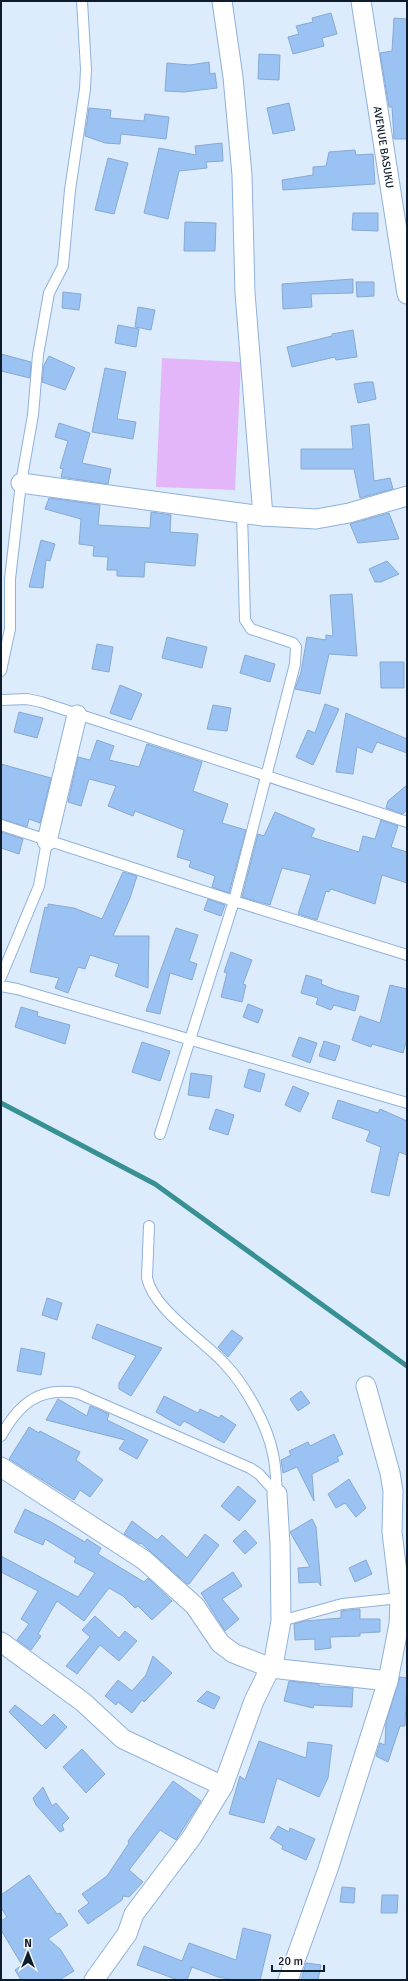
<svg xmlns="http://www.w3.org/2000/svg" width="408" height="1981" viewBox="0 0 408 1981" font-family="Signika,sans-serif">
  <rect width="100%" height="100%" fill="#ddecfd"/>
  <path fill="#e3b6fa" d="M162,358L241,362L235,490L156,487Z"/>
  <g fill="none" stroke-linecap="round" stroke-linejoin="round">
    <path stroke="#379194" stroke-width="5" d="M1,1103L155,1184L407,1366"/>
  </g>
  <path fill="#9ac2f2" stroke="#87a9d3" d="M331,13L337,34L322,38L324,46L293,54L288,37L299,34L296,26L313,22L312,18Z
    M394,18L407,19V139H394L392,107H389L380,53L392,51Z
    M259,54L280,55L279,80L258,79Z
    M209,62L210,74L215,73L217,88L184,92L165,91L167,63L190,65Z
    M289,103L295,130L273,134L267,108Z
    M89,108L111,110L110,118L144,121L145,114L169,117L166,139L121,134L120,144L105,143L85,136Z
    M222,143L223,161L206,162L207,168L179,171L168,219L144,213L159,148L196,155L195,146Z
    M355,150L356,155L373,154L375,184L283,190L282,180L313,175V167L326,166L329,152Z
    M108,158L128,163L114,214L95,210Z
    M353,213H378V231L352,230Z
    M185,222L216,223L215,251H184Z
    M353,279V293L311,294L312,307L283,309L282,284Z
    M356,282H374V296L357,297Z
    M63,292L81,294L79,310L62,308Z
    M138,307L155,310L151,330L135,327Z
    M118,325L139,329L136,347L115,343Z
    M353,330L357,357L336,360L335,357L292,367L287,347L332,336V334Z
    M1,354L31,362L30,378L1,371Z
    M49,356L75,368L65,390L42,382L44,365Z
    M105,368L126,372L117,419L136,422L133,439L92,432Z
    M367,382H373L376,399L358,403L354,384Z
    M59,423L90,433L82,463L111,469L108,484L61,477L63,469L60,468L68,441L55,437Z
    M369,424L374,481L390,478L393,489L360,498L354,469H301V449H353L351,426Z
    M49,498L100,505L98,525L150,528L151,512L171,515L170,532L198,534L195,566L145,562L144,577L117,576V570H107L108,557L93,556L94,546L79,544L81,519L45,509Z
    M389,513L399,539L358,543L350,524Z
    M41,540L55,544L50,561L46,560L43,588L29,587Z
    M387,561L399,574L381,582H375L369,569Z
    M352,594L357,656L329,654L320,694L295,689L301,672L307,637L326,640V635L333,636L330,595Z
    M167,637L207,647L202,668L162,658Z
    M97,644L113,647L109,672L92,669Z
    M245,655L275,664L270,682L240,673Z
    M380,662H404V688H381Z
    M120,685L142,694L131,720L110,713Z
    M325,704L339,709L313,765L296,757L308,730L315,733Z
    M213,705L231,708L227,731L207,729Z
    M19,712L43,718L37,738L14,732Z
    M346,713L407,739V753L377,742L372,753L357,747L353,774L336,772Z
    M97,740L114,746L109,760L139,767L147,744L202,762L193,791L228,804L222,823L246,830L229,893L212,887L215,876L189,867L191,861L177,857L184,830L135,811L133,816L108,806L116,786L89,779L81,806L68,802L78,757L90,760Z
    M1,764L51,778L40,823L29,819L27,827L1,819Z
    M407,785V810L403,814L386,808L388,801Z
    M275,812L315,829L311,837L359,852L363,836L375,839L381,820L398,826L391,847L407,852V883L382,875L375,904L331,889L329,892L326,891L317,920L298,914L311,875L282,868L270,905L242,897L258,834L264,836Z
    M1,832L23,839L19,854L1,848Z
    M123,872L137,876L130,898L113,936H149L148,988L115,976L119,964L90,955L85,969L78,967L68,993L55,988L59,978L30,972L45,907L48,908V904L74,908L102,919Z
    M208,899L225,905L221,916L204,910Z
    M176,928L198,935L189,961L197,964L192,980L170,973L160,1014L146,1011Z
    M231,952L252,960L243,984L246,985L242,1002L221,997L227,973L224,972Z
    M306,975L322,980L321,984L336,990L359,996L355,1011L334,1005L331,1010L316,1004L318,998L301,993Z
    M390,985L407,989V1039L403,1053L372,1044L371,1047L352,1040L360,1016L380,1023Z
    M248,1004L263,1010L258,1023L243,1017Z
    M21,1007L38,1012L37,1016L70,1025L65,1044L15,1027Z
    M299,1037L317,1043L310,1063L292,1056Z
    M324,1041L340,1046L335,1061L319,1056Z
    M142,1042L170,1051L160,1081L132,1072Z
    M249,1069L265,1074L260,1092L244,1087Z
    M191,1073L212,1076L209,1098L188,1095Z
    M293,1086L309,1093L300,1112L285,1105Z
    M338,1100L378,1113L380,1109L407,1121V1155L399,1152L389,1196L371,1192L381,1147L366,1141L370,1131L332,1118Z
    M216,1109L234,1115L228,1135L209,1129Z
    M47,1298L62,1303L57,1320L42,1315Z
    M97,1324L162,1348L131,1396L119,1389V1383L136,1356L92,1338Z
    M232,1330L243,1338L228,1357L218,1347Z
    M21,1348L45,1353L41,1375L17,1371Z
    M301,1391L310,1403L298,1411L290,1399Z
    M164,1396L198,1413L200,1409L219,1418L221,1415L236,1425L224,1443L184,1421L180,1426L156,1412Z
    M58,1399L87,1416L90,1406L109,1414L107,1420L148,1440L137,1459L119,1449L125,1440L46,1420Z
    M29,1427L39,1433L40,1431L80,1452L76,1460L103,1480L90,1497L80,1490L74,1500L9,1459Z
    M334,1434L343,1454L337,1457L339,1461L312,1474L314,1501L297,1467L283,1473L281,1460L291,1455L289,1451L308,1442L310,1446Z
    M349,1479L366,1508L356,1517L345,1503L336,1508L328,1494Z
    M238,1486L256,1501L239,1521L221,1506Z
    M25,1509L51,1522L85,1542L87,1539L101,1548L98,1554L144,1582L148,1578L172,1601L152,1620L138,1606L135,1608L123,1596L109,1588L84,1621L57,1601L38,1634L41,1636L31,1650L17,1640L29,1624L21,1619L38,1591L1,1572V1556L78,1597L95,1573L74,1562L76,1558L45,1539L43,1545L14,1532Z
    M312,1519L316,1527L321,1586L318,1582L299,1583L298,1568L310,1567L290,1532Z
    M132,1521L157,1540L162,1535L187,1558L205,1534L219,1545L189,1584H187L141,1543L140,1544L124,1534Z
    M245,1530L257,1543L245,1554L233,1541Z
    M366,1560L372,1574L355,1582L349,1568Z
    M233,1572L242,1586L222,1599L239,1619L225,1631L201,1593Z
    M358,1609H360V1619H380V1632L360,1633V1636L330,1637L331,1648L315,1650V1639L295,1640L294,1624L305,1621L341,1618V1611Z
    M95,1616L119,1638L125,1631L137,1641L119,1661L100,1645L77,1674L66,1666L90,1637L82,1630Z
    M153,1656L172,1673L144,1702L142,1700L132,1713L118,1702L116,1705L105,1696L118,1680L132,1691L146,1675Z
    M400,1677L407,1678L405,1726H400L388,1762L376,1756L380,1743L385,1745L386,1722Z
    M289,1681L319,1684V1686L353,1688L352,1707L314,1705L313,1708L284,1701Z
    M207,1691L220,1697L214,1709L197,1701Z
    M15,1705L42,1726L54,1714L67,1727L46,1749L9,1712Z
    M259,1741L306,1758L308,1742L332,1745L328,1778L319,1797L277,1778L264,1823L229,1814L240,1776L245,1780Z
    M82,1749L105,1774L86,1793L63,1767Z
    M173,1781L201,1801L176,1840L160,1830L129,1870L143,1882L129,1897L123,1896L122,1900L88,1924L78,1911L89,1903L82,1894L107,1876L129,1843L128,1841Z
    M43,1787L52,1806L56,1803L69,1818L62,1825L64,1830L60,1832L36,1805L33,1798Z
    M278,1826L289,1832L290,1828L315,1839L306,1860L282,1849L283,1846L270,1838Z
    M29,1875L57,1914L60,1913L68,1925L48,1939L60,1949L74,1971L59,1980H21L15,1970L22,1965L1,1930V1921L7,1917L1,1908V1895Z
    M342,1887L355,1888L354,1903L340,1902Z
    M382,1895H398L397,1913H381Z
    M243,1928L271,1935L260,1980H235L218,1977L192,1967L187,1980H178L137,1965L144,1946L182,1961L189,1943L236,1960Z
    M306,1963L321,1965L318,1980H301Z"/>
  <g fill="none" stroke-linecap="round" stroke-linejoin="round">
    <g stroke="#8fb1db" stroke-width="12">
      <path id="service" d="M1,671L10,629V579L21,483L33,415L38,355L49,293L63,266L70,190L85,89L86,69L82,1
        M1,700L27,699L41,702L407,822
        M1,825L234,901L407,955
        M1,977L39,886L47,841
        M1,986L17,989L407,1103
        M160,1134L234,901L295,664L296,647L293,643L251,629L245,620L242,513
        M149,1226L147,1278C154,1310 202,1339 224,1363C245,1385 267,1424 273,1454C276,1467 276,1480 277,1494
        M1,1436C19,1404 38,1387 77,1393L250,1468L259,1474L277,1494
        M281,1621L342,1604L400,1598"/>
    </g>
    <g stroke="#8fb1db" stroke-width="21">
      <g id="minor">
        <path d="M222,1L233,77L242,175L245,293L263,516"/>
        <path id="s1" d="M361,1L407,294"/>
        <path d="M21,483L263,516L316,519L349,513L407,496"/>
        <path d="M47,841L77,715"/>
        <path d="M1,1467L144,1560L195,1606L220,1643L233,1653L271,1668L388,1681"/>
        <path d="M1,1642L83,1702L123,1739L223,1786"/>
        <path d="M94,1980L127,1934L134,1914L192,1837L223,1786L254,1701L274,1660L281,1621L280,1544L277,1494"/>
        <path d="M288,1980L328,1869L388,1681L399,1624L400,1598L392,1532L393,1491L390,1473L366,1386"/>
      </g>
    </g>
    <use href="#service" stroke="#fff" stroke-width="10"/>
    <use href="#minor" stroke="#fff" stroke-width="19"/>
  </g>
  <g text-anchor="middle" stroke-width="3" stroke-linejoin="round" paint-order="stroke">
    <g font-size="11" fill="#0f1c2b" stroke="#f7f7f7">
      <text dy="4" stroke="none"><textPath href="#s1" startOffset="148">AVENUE BASUKU</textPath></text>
    </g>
  </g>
  <rect width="408" height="1981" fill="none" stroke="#0f1c2b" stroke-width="4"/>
  <g transform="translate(28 1953)" stroke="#f7f7f7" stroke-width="3" paint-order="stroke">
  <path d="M0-3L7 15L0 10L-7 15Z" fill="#0f1c2b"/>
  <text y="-6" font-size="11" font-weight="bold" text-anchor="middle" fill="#0f1c2b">N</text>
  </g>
  <path d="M272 1965v6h52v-6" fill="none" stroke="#0f1c2b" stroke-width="2"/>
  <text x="278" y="1965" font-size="12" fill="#0f1c2b" stroke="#f7f7f7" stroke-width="3" paint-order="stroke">20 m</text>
</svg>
